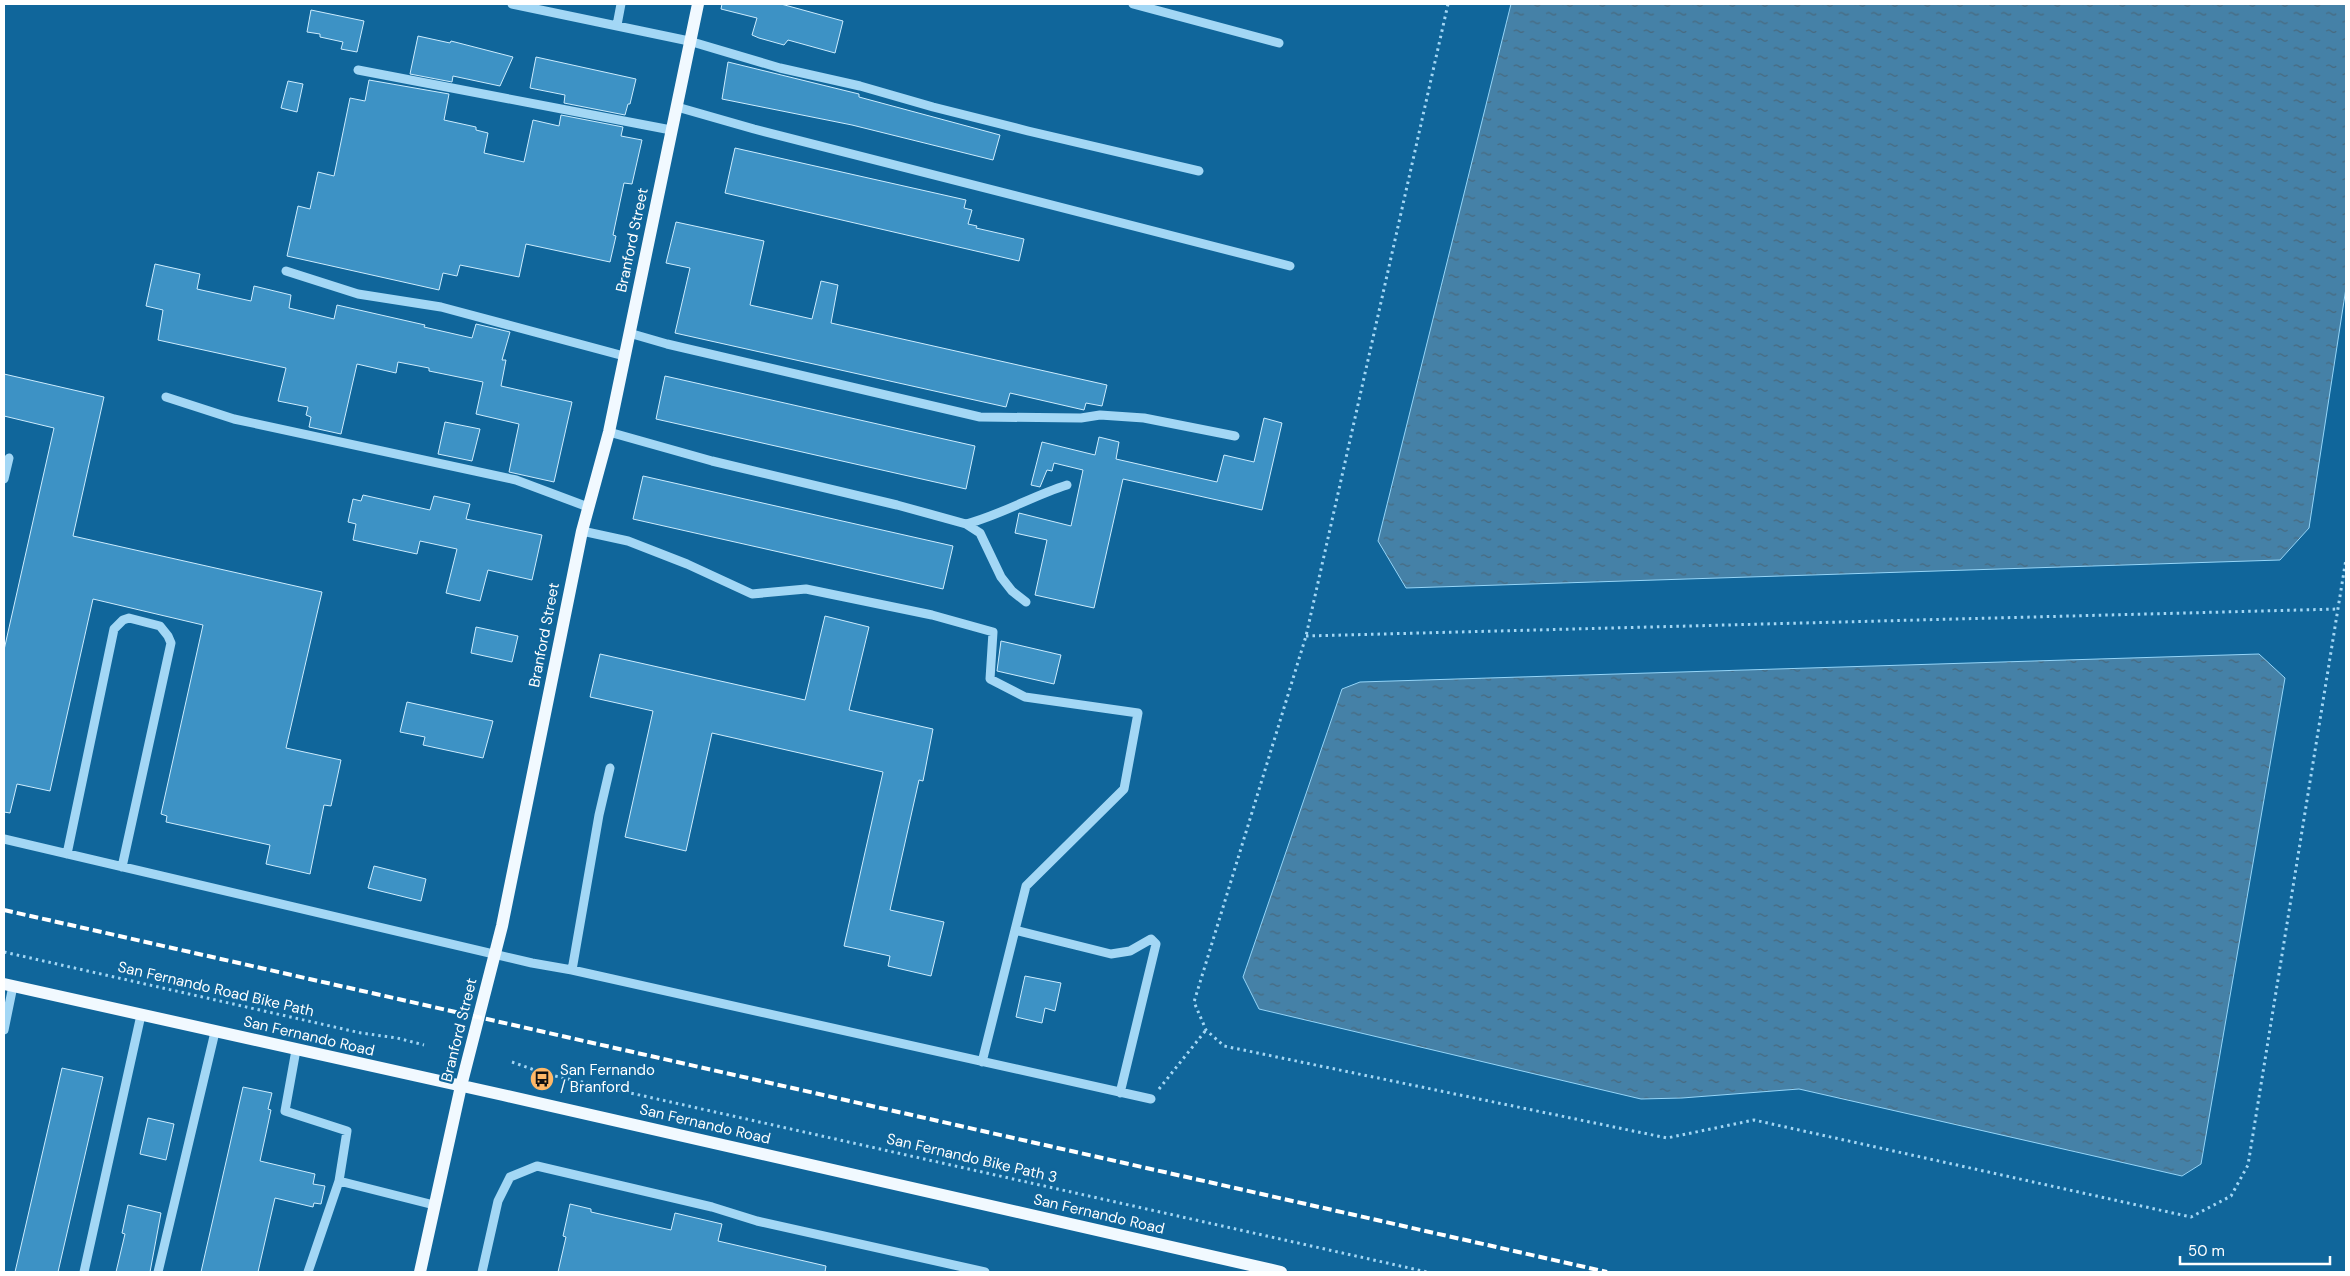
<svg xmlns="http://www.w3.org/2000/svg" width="2350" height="1276" viewBox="0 0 2350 1276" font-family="'DM Sans',sans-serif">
  <defs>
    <pattern id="water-ripples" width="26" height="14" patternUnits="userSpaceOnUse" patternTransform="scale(1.25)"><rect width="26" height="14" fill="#4581a7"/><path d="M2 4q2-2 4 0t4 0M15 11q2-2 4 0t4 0" fill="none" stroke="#48697e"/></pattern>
  </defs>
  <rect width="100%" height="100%" fill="#10669b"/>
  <path fill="url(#water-ripples)" stroke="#95d5f8" d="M1511,4H2346V288L2309,528L2280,560L1406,588L1378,541Z
    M2259,654L2285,678L2201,1164L2182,1176L1799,1089L1682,1098L1641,1099L1259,1009L1243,977L1342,689L1360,682Z"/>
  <path fill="#3d92c5" stroke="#ccecfe" d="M722,4H781L843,21L835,53L788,40L784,45L759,38L752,35L757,18L721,9Z
    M311,10L364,21L357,52L341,49L343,42L320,37V34L307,32Z
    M418,36L450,43L451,41L513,57L500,86L453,76L452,82L410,74Z
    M536,57L636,79L630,104H628L625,115L564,103L565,95L530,88Z
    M728,62L859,94V97L1000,135L993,160L852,125L722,99Z
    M369,80L449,94L444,120L476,127V130L488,133L484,153L524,162L533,120L559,126L561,115L623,127L621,136L642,140L632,184L624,183L613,235L616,236L610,262L526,244L519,277L460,265L457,276L443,273L439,290L287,256L298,206L310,209L318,172L334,176L350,98L365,101Z
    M288,81L303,84L297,112L281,108Z
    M735,148L966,200L964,208L972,210L968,224L977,226L976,228L1024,239L1019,261L725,193Z
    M676,222L764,241L750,305L812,319L821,281L838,285L831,323L1107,385L1102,406L1086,403L1084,410L1010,393L1006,407L675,333L690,268L666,263Z
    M155,264L200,274L197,289L251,301L254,286L291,295L289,308L334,319L337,305L425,325L424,327L472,338L476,324L510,332L502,360H506L501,386L572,402L554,482L509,472L519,424L476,414L483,382L429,371V368L398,362L396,373L357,364L341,434L309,427L311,417L306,415L308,407L278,401L286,368L158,340L163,310L146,306Z
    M4,374L104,397L73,536L322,592L286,748L341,760L331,806L324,805L310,874L266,864L270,845L166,822L167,816L161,814L203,625L93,599L50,791L17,784L10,813L4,812V650L54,428L4,416Z
    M665,376L975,446L966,489L656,419Z
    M1264,418L1282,423L1262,510L1123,479L1094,608L1035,595L1047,540L1015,533L1019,513L1071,526L1083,470L1054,463L1052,471L1047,470L1040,487L1031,485L1042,442L1095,455L1099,437L1119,442L1116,459L1217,482L1224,455L1254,462Z
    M445,422L480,429L472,461L438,454Z
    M643,476L953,546L943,589L633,519Z
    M363,495L430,510L434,496L470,504L466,519L542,535L532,580L488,570L480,601L446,593L457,549L420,541L417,554L353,540L356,524L348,522L353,499L361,501Z
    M825,616L869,627L849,710L933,729L923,781L919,780L890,910L944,922L931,976L888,966L890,956L844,946L883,772L712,733L686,851L625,837L653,711L590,697L600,654L805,700Z
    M476,627L518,636L512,662L471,653Z
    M1001,641L1061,655L1054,684L997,671Z
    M407,702L493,721L483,758L423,745L425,737L400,732Z
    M374,866L426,879L421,901L368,888Z
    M1025,976L1061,983L1055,1011L1045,1008L1042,1023L1016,1017Z
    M62,1068L103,1077L58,1272H15Z
    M243,1087L272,1093L268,1109L271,1110L260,1161L315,1174L313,1184L325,1186L321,1204L314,1203L313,1207L275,1198L258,1272H201Z
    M148,1118L174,1124L166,1160L140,1154Z
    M570,1204L591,1209V1212L671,1230L675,1213L722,1224L718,1241L826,1266L825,1272H558L566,1237L563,1236Z
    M128,1205L161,1213L150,1272H116L125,1234L122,1233Z"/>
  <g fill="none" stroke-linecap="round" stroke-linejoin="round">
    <path stroke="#a3d7f5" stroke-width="3" stroke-dasharray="2.5 4" stroke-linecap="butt" d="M1448,4L1306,636L1194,1002L1206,1030L1224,1046L1667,1138L1754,1120L2191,1217L2231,1196L2248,1165L2346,559
      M1306,636L2338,609
      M4,952L361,1033L397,1038L424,1045
      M512,1062L546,1074L1427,1272
      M1159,1089L1206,1030"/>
    <path stroke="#a3d7f5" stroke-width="9" d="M512,4L689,41L780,68L860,86L933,107L1028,131L1199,171
      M1133,4L1279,43
      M617,25L621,4
      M358,70L671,130
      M677,107L754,129L1290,266
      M286,271L358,294L441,307L624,356
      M629,333L667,344L980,417L1081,418L1100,415L1144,418L1235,436
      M166,397L234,419L516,480L588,507
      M609,432L712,461L897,505L966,524L980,533L1001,577L1012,591L1026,602
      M4,479L9,458
      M966,524C1001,515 1032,496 1067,485
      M582,531L628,541L687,564L752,594L806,589L932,615L993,632L990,679L1025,697L1138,713L1124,789L1026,886L982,1062
      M4,839L532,963L572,970L1151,1099
      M67,854L114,629L123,620L129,618L160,626L168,636L171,643L122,867
      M1015,930L1111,954L1130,951L1151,939L1156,944L1120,1093
      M572,970L599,815L610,768
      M4,1030L13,986
      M296,1050L285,1111L347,1131L339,1181
      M84,1272L141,1015
      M158,1272L215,1032
      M308,1272L339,1181L434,1205
      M482,1272L498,1201L510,1177L537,1166L712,1207L757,1221L985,1272"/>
    <path stroke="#f1f9ff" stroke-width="12" d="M4,984L503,1095L1281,1272
      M420,1272L461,1086L502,926L582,531L609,432L698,4"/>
    <path stroke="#fff" stroke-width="4" stroke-dasharray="9 4" stroke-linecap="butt" d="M4,910L1607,1272"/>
  </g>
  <defs>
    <g id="bus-disc" transform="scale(1.25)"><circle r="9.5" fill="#ffb867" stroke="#10669b"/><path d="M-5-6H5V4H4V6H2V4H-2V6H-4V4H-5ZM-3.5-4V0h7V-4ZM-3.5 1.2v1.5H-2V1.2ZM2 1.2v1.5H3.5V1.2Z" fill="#111"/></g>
  </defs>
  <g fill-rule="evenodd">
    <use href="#bus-disc" x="542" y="1079"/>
  </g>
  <g text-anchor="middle" stroke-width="4.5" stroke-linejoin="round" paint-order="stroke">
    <g font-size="15" fill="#fff" stroke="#10669b">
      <text transform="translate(632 240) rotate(-78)" y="5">Branford Street</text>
      <text transform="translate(544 635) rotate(-79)" y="5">Branford Street</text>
      <text transform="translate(216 989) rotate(13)" y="5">San Fernando Road Bike Path</text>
      <text transform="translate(459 1030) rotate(-76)" y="5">Branford Street</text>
      <text transform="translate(309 1036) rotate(13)" y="5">San Fernando Road</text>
      <text transform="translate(705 1124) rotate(13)" y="5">San Fernando Road</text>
      <text transform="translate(972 1158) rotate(13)" y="5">San Fernando Bike Path 3</text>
      <text transform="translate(1099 1214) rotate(13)" y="5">San Fernando Road</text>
    </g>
    <g font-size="15" fill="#fff" stroke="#10669b" text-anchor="start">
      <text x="560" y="1075">San Fernando<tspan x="560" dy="17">/ Branford</tspan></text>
    </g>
  </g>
  <rect width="2350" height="1276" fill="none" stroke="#ffffff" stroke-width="10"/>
  <path d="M2180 1256v8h150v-8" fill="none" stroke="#ffffff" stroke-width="2.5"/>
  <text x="2188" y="1256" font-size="15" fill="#ffffff" stroke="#10669b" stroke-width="4" paint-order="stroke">50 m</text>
</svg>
